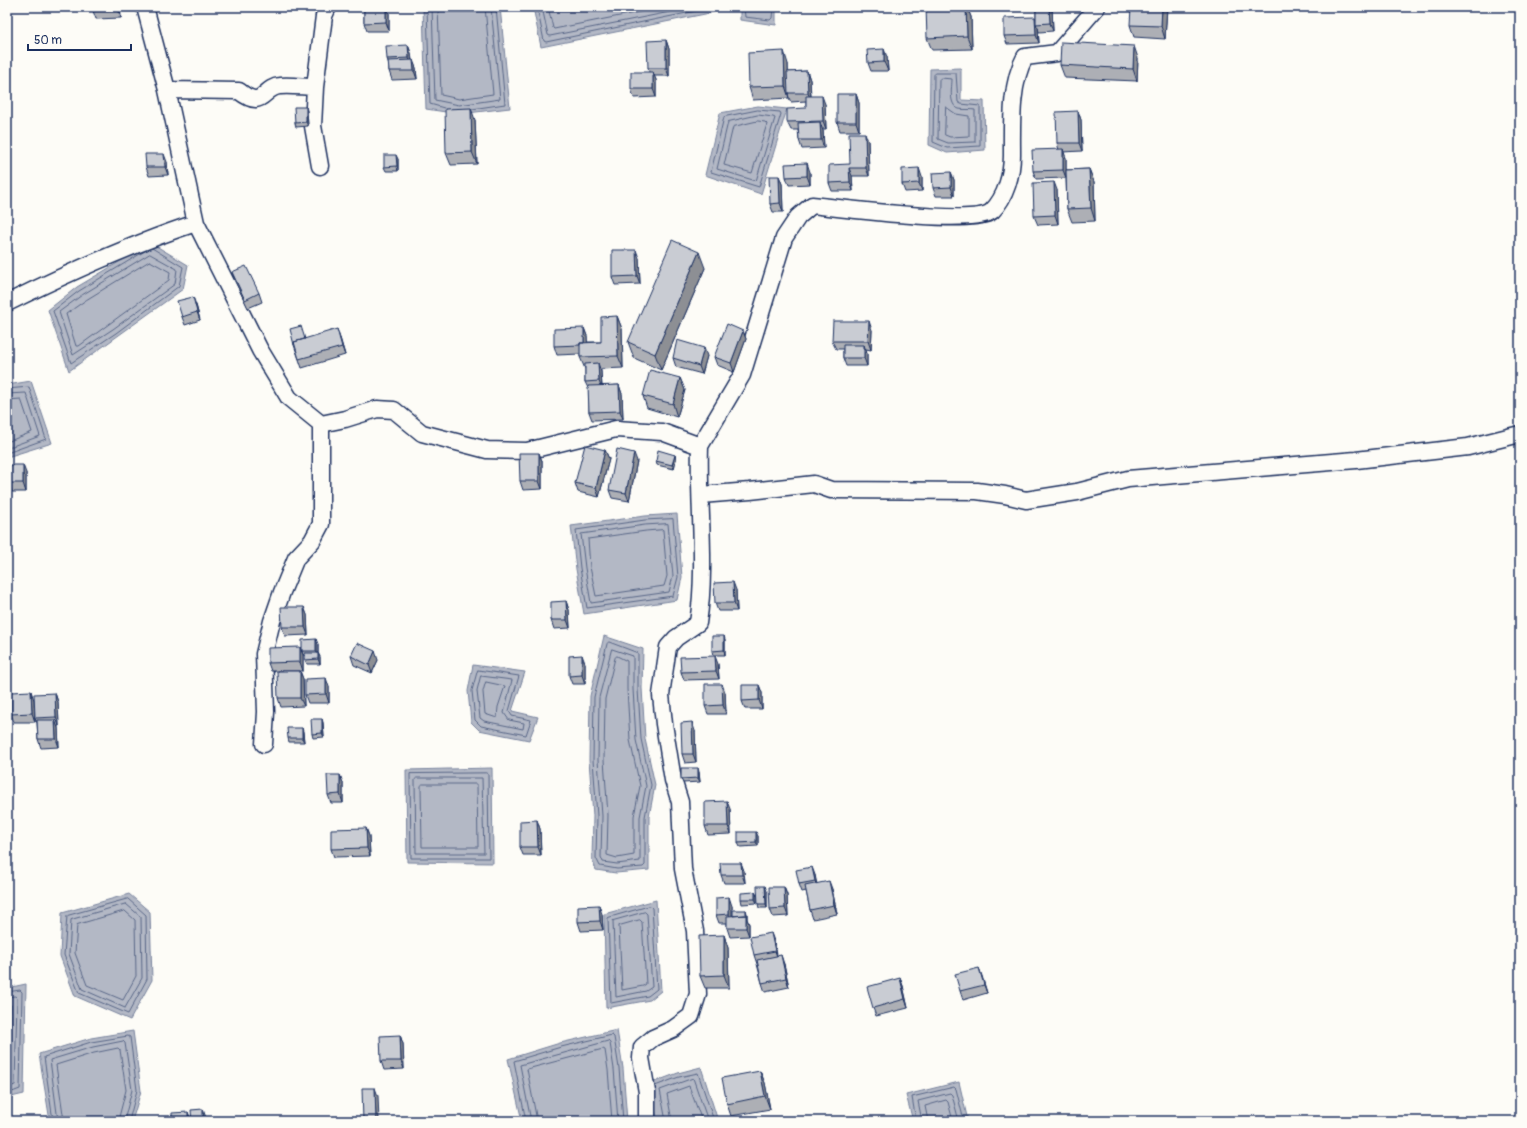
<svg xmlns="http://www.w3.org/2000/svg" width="1527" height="1128" viewBox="0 0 1527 1128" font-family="Pangolin,sans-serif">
  <rect width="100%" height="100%" fill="#fdfcf7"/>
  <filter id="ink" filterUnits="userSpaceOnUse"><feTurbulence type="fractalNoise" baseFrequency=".025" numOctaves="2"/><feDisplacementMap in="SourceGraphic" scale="8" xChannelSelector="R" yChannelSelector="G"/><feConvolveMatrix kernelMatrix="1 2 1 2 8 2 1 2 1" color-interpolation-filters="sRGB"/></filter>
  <g filter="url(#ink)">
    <path fill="#b3b8c5" stroke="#76819c" d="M423,7H500L510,108L459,114L426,109Z
      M533,7H724L725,8L710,13L541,47Z
      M740,7H781L776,10V25L740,20Z
      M961,68V100L984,101L985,150L947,153L929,145L930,69Z
      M758,106L787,109L761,194L705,175L720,113Z
      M151,243L188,265L183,289L69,371L48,310L77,287Z
      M31,381L52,443L7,457V385Z
      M677,514L682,577L677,600L584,614L576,569L571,526L645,516Z
      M604,636L643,649L642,688L645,739L655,785L649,817V870L616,873L596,870L592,859L593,816L589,760L590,696Z
      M473,665L525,672L512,711L538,717L529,740L479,730L471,722L468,691Z
      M492,768L493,863L407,862L406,770Z
      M129,894L150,912L152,980L130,1020L75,996L60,956L62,913Z
      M656,900L661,991L650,1000L606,1008L604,914Z
      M26,984L24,1094L7,1098V988Z
      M617,1030L623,1068L627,1121H522L508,1059L560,1043Z
      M133,1031L141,1091L132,1121H50L39,1054L91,1038Z
      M701,1067L718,1121H658L649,1084L678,1073Z
      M959,1082L968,1121H913L906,1095Z"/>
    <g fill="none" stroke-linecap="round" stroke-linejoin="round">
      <path stroke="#586687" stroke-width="1" d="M427,7L430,104L444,108
        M432,7L435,100L459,105L500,99L491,7
        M438,7L441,95L459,99L493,94L485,7
        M537,7L544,41L546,42L716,7
        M542,7L548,35L550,36L695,7
        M548,7L553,28L554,29L665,7
        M744,7L745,17L770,20L772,18L773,7
        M936,73H956L958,102L961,104L980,106V146L947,148L933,142L934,75Z
        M941,78L952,79C952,87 948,105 959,109C964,110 970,109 975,110V142L948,143L938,139L939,80Z
        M946,107L956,114L969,116V136L950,137L945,135Z
        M472,109L505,104L496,7
        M758,110L780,112L781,114L759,187L711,172L724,117Z
        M758,115L773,117L775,118L756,181L717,169L728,122Z
        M758,121L765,122L767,124L752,173L724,165L733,127Z
        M145,251L79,291L53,311L71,363L116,333L179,286L183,267L152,248
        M150,254L177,269L175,284L113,329L73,355L59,312L82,295Z
        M150,261L170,272L169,280L79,346H76L66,314L86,300Z
        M7,389L29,387L46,439L7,453
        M7,394L26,393L40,436L7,448
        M7,400L21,399L32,432L7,442
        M673,519L678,577L673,596L587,608L580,568L576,530L645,520Z
        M668,524L673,576L669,592L591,603L585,568L581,534L645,525Z
        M663,530L667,576L664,586L596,596L590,567L588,539L646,531Z
        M609,642L638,653V689L641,739L651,785L645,817V865L643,867L617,869L600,866L596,858L597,816L593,760L594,697L607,644Z
        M612,649L633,656V689L636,740L646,786L640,817V861L617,864L603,862L601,857L602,816L598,760L599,698Z
        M617,656L627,661V689L630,740L640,786L634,816V855L617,858L607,855L608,815L604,760L605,699L615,658Z
        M478,670L519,676L509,711L512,716L531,720L526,735L481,726L475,720L472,691Z
        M481,676L512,680L504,713L509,720L524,723L523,729L484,721L480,718L477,691Z
        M486,682L505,686L498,707L497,718L485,714L483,692Z
        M486,773L488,774L489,858H411L410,774Z
        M417,778H482L484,853H416L415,780Z
        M423,784H477L478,847H422L421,786Z
        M128,899L146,915L147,979L128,1014L79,993L64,955L67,916Z
        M126,904L141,917L142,978L125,1008L82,989L69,954L71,920Z
        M650,906L652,908L657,989L648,996L611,1003L608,918Z
        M125,911L135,920L136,976L123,1000L87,985L75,953L77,925Z
        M645,912L647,914L652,987L646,991L616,997L613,921Z
        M640,920L642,922L646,984L643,986L622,990L619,926Z
        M7,992L20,990L22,992L20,1089L7,1094
        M7,997L15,996L17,998L15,1085L7,1088
        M7,1003L11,1005L10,1080L7,1082
        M655,1086L679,1077L698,1073L714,1121
        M53,1121L44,1057L91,1042L128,1036L130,1037L137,1090L129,1121
        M58,1121L50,1060L93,1047L123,1041L125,1043L132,1090L124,1121
        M64,1121L56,1065L94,1053L118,1048L120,1050L126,1090L118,1121
        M526,1121L514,1061L561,1047L612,1035L614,1037L619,1068L623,1121
        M531,1121L520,1065L608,1041L610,1043L614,1069L618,1121
        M537,1121L527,1069L603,1049L605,1050L608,1070L612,1121
        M666,1121L660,1090L693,1078L708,1121
        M672,1121L667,1094L689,1086L702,1121
        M916,1121L912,1097L954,1087L956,1089L964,1121
        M922,1121L918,1101L950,1093L952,1095L959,1121
        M928,1121L925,1106L946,1100L948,1102L953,1121"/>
      <g stroke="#1b2f5e" stroke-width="19">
        <path id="street" d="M145,7L167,90L196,223L260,350L289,398L321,424L345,419L377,409L394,410L422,433L487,450L527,451L616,429L662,432L700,446C698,505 707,565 698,623L676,638L668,647L661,695L664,724L673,780L680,802L683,869L695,931L698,994L691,1016L673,1029L653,1038L642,1047L641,1058L647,1092V1121
          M315,87L313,126L320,166
          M167,90L239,91C264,111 262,87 280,86C292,85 304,87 315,87L324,16L328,7
          M7,303C68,273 131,244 196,223
          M700,446L742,375L784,238L798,217L812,205C840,208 976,226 992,211C1006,197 1012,174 1012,155C1012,125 1010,84 1025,57L1057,53L1097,7
          M701,495L750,491L814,484L831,490L977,491L1005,495L1026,500L1077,492L1128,479L1356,460L1468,447L1520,434
          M264,744L266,712L264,654L272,621L282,592L296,558L312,541L321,524V424"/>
      </g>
      <use href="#street" stroke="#fdfcf7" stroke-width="16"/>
    </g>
    <path fill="#adafb5" stroke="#1b2f5e" d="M120,7L121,18L96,19L93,11Z
      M364,7H386L389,13V31H367L364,23Z
      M966,7H967L971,17L972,49L932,50L927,38Z
      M1023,7H1052L1053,31L1039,32L1038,28L1039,43L1007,44L1004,36L1036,21V8H1024Z
      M1167,7L1165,39L1134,37L1130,25Z
      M666,40L669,49V76H654L656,80V97L634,98L631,89L649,72L648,68Z
      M408,45L411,53L412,60L416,68L417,79L392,80L389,71V64L387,59Z
      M887,57L888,71H871L868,63Z
      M1138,58L1137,81L1065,78L1060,65Z
      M788,64V72L807,71L810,80L811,96L825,104L826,129H823L824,148L802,149L799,140L798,130H791L787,122L806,108V101L791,102L789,98L753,100L749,87Z
      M856,94L859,103V131H840L837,122Z
      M306,107L307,111L308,126L296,127L295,123Z
      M1078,111L1081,120L1082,151L1063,152L1066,158V170L1089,169L1094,182L1095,221L1072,222L1067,209L1066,178L1036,179L1033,171L1059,150L1057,143Z
      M475,120L477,164L451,165L446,153Z
      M868,141L869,176H852L853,191H832L829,183L850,164Z
      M398,159V171H386L384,167Z
      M167,162L168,175L149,176L146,167Z
      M810,172V184L789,185L786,177Z
      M951,172L954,180V196H936L933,188Z
      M779,176L782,184L783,212H773L770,204Z
      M922,177V191L905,192L902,184Z
      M1057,190L1058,224L1038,225L1034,216Z
      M639,258L640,284L615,285L612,277Z
      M705,268L661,370L634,358L628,342Z
      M232,272L259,293L262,302L248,308L235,281Z
      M196,305L200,320L185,325L182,317Z
      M617,316L622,329L623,368L601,369V372L602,386L619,385L622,394L623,419L592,420L589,412V390L585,382V369L580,357V354L557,355L554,346L584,328L587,336V342H601Z
      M872,330L871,350L866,349L867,354V366H846L843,358V349H836L832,341Z
      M743,331L746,339L734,372L717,365L714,357Z
      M340,338L345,355L302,368L294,345L305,339Z
      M707,356L702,374L676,367L673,358Z
      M680,378L685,390L677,417L647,408L643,396Z
      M605,450L609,459L599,497L578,492L575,483Z
      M539,453L542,461V489L523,490L520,481Z
      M675,455L676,459L674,469L657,465L656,461Z
      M637,461L629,501L612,498L609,490Z
      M26,473V492H12L9,483Z
      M736,590L737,611H718L715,603Z
      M566,601L569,610L570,628L554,629L551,620Z
      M304,607L307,615L308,635L285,636L282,627Z
      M724,636L725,640V655H713L712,651Z
      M318,644V653L320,657V664H307L305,660V655H303L302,651Z
      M300,647L303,655V671H271L268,663Z
      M351,656L378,660L372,673L354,665Z
      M585,663V684H572L569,676Z
      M718,664L719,679L684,680L681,672Z
      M300,671L303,679L304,706L281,707L278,698Z
      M759,685L762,693V709H745L742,701Z
      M329,687V703H308L305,695Z
      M725,692L726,714H708L705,706Z
      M55,693L58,702L59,726H58V728L59,747L41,748L38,739L37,723L35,718L34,700L35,722H14L11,714L34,700Z
      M322,719L323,723L324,737L313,738L312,734Z
      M302,728L303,732L304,742H289L288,738Z
      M695,731L696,762L685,763L682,754Z
      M699,772L700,782L683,783L681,779Z
      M340,775L343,783V803H331L328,795Z
      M730,809L731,834L708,835L705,826Z
      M537,820L540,829L541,855H523L520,847Z
      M366,828L369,836L370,856L334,857L331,849Z
      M758,836V846L740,847L738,843Z
      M741,863L744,871L745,883H724L721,875Z
      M815,875L816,883L832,889L837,914L813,919L810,910L806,891L802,892L799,884Z
      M784,887L787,895L788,916L773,917L770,909Z
      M767,891V908H759L758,904Z
      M755,892L757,896V903L742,904L741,899Z
      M732,906V916L746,910L747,914V919L749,924V936L730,937L727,928V923H719L716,915Z
      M602,914L603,930L581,931L578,922Z
      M724,935L728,948L729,988H705L700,976Z
      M774,941L777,956L784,964L789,987L765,992L762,983L757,964L754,955Z
      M979,968L987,993L963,1000L960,991Z
      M900,978L903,986L908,1008L876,1016L873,1008Z
      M400,1035L403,1044L404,1069L384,1070L381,1061Z
      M760,1071L765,1083L770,1109L731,1116L727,1104Z"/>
    <path fill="#8d8f94" stroke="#1b2f5e" d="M118,7H120L121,18L118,9Z
      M386,7L389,13V31L386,22Z
      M966,7H967L971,17L972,49L967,36Z
      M1049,7H1052L1053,31L1050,23Z
      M1162,7H1167L1165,39L1161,26Z
      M1035,17L1037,24H1036L1038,28L1039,43L1036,35Z
      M666,40L669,49V76L666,68Z
      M408,45L411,53L412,66L409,58Z
      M1134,46L1138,58L1137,81L1133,69Z
      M884,49L887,57L888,71L884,62Z
      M784,51L788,64L789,93H788L789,98L785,86Z
      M413,60L416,68L417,79L414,71Z
      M807,71L810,80L811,101L808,93Z
      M653,72L656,80V97L653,89Z
      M856,94L859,103V131L856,122Z
      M822,96L825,104L826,129L823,121Z
      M306,107L307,111L308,126L306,122Z
      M471,108L475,120L477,164L472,152Z
      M1078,111L1081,120L1082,151L1079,143Z
      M820,122L823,131L824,148L821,140Z
      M865,133L868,141L869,176L866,168Z
      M1063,149L1066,158V178L1063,170Z
      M164,154L167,162L168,175L165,167Z
      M396,155L398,159V171L397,166Z
      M807,163L810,172V184L807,176Z
      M849,168L852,176L853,191L850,182Z
      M919,168L922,177V191L919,183Z
      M1089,169L1094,182L1095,221L1091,208Z
      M951,172L954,180V196L951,187Z
      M779,176L782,184L783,212L780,203Z
      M1054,182L1057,190L1058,224L1055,215Z
      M636,250L639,258L640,284L637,276Z
      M699,252L705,268L661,370L655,354Z
      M193,297L196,305L200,320L197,312Z
      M617,316L622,329L623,368L618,356Z
      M869,321L872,330L871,350L868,341Z
      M584,328L587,336L588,354L584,345Z
      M337,329L340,338L345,355L342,347Z
      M743,331L746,339L734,372L731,363Z
      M864,345L867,354V366L864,358Z
      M704,348L707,356L702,374L699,366Z
      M598,363L601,372L602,390L599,381Z
      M680,378L685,390L677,417L673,404Z
      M619,385L622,394L623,419L620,411Z
      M605,450L609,459L599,497L596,488Z
      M539,453L542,461V489L539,481Z
      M634,453L637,461L629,501L626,493Z
      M675,455L676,459L674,469L672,465Z
      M23,465L26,473V492L23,483Z
      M733,582L736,590L737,611L734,603Z
      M566,601L569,610L570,628L567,620Z
      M304,607L307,615L308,635L305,627Z
      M724,636L725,640V655L724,650Z
      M316,639L318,644V655L316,651Z
      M300,647L303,655V671L300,662Z
      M375,651L378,660L372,673L369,665Z
      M318,653L320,657V664L318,659Z
      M582,655L585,663V684L582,675Z
      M715,656L718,664L719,679L716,671Z
      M300,671L303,679L304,706L300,698Z
      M326,678L329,687V703L326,694Z
      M722,684L725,692L726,714L723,705Z
      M759,685L762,693V709L759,700Z
      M31,691L34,700L35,722L32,713Z
      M55,693L58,702L59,726L56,717Z
      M322,719L323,723L324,737L322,733Z
      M55,720L58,728L59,747L56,739Z
      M692,722L695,731L696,762L693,754Z
      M302,728L303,732L304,742L302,738Z
      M698,768L699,772L700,782L698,778Z
      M340,775L343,783V803L340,794Z
      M727,801L730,809L731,834L728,826Z
      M537,820L540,829L541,855L538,847Z
      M366,828L369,836L370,856L367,848Z
      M756,832L758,836V846L756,842Z
      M741,863L744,871L745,883L742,875Z
      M812,867L815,875L818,889L815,881Z
      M829,881L832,889L837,914L834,905Z
      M765,886L767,891V908L766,904Z
      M784,887L787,895L788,916L785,908Z
      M755,892L757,896V903L755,899Z
      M729,897L732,906V923L729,914Z
      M599,905L602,914L603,930L600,921Z
      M746,910L747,914V919L749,924V936L746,928Z
      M771,933L774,941L778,959L775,951Z
      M724,935L728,948L729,988L724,975Z
      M781,955L784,964L789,987L786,978Z
      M979,968L982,976L987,993L984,985Z
      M900,978L903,986L908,1008L905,999Z
      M400,1035L403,1044L404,1069L401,1061Z
      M760,1071L765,1083L770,1109L765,1096Z
      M375,1088L378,1096L379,1121H376Z
      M203,1109L206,1118V1121H203Z
      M188,1112L190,1117V1121L188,1120Z"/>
    <path fill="#c9ccd3" stroke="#1b2f5e" d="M93,7H118V9L93,11Z
      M364,7H386V22L364,23Z
      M926,7H966L967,36L927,38Z
      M1036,7H1049L1050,23L1036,24Z
      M1131,7H1162L1161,26L1130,25Z
      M1035,17L1036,35L1004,36V18Z
      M666,40V68H648L647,41Z
      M1061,42L1134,46L1133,69L1060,65Z
      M408,45L409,58L387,59L386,46Z
      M884,49V62L868,63L867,50Z
      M784,51L785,86L749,87L748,53Z
      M413,60L414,71H389L388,61Z
      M807,71L808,93H788L787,72Z
      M631,72H653V89H631Z
      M837,94H856V122H837Z
      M806,96H822L823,121L787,122V109L806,108Z
      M294,107H306V122L295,123Z
      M471,108L472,152L446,153L445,109Z
      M1078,111L1079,143H1057L1056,112Z
      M820,122L821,140H799L798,123Z
      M849,133H865L866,168H849L850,182L829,183V165L850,164Z
      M1063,149V170L1033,171L1032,150Z
      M145,154H164L165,167H146Z
      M384,155H396L397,166L384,167Z
      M807,163V176L786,177L785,164Z
      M919,168V183L902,184V169Z
      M1089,169L1091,208L1067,209L1066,170Z
      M951,172V187L933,188L932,173Z
      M769,176H779L780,203L770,204Z
      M1054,182L1055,215L1034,216L1033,183Z
      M672,240L699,252L655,354L628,342Z
      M612,250H636L637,276L612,277Z
      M246,266L259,293L245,300L232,272Z
      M193,297L197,312L182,317L177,301Z
      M617,316L618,356L580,357V343L601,342V317Z
      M833,321H869L868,341H832Z
      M727,324L743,331L731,363L714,357Z
      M301,326L305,339L294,342V345L290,329Z
      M584,328V343H580V345L554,346V329Z
      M337,329L342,347L299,359L294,342Z
      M677,340L704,348L699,366L673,358Z
      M843,345H864V358H843Z
      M598,363L599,381L585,382V364Z
      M650,370L680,378L673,404L643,396Z
      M619,385L620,411L589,412L588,386Z
      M585,445L605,450L596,488L575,483Z
      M617,449L634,453L626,493L609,490Z
      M658,450L675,455L672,465L656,461Z
      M519,453H539V481H520Z
      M9,465H23V483H9Z
      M733,582L734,603H715L714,583Z
      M566,601L567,620H551V602Z
      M281,607H304L305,627H282Z
      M712,636H724V650L712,651Z
      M316,639V651H302V640Z
      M357,643L375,651L369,665L351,656Z
      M300,647V662L268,663V648Z
      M305,653H318V659L305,660Z
      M582,655V675L569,676V656Z
      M715,656L716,671L681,672L680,657Z
      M277,671H300V698H278Z
      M326,678V694L305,695V679Z
      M705,684H722L723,705L705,706Z
      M742,685H759V700L742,701Z
      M31,691L32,713L11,714V692Z
      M55,693L56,717L35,718L34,694Z
      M311,719H322V733L312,734Z
      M37,720H55L56,739H38Z
      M692,722L693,754H682L681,723Z
      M287,728H302V738H288Z
      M681,768H698V778L681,779Z
      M327,775H340V794L328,795Z
      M727,801L728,826H705V802Z
      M537,820L538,847H520V821Z
      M366,828L367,848L331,849V829Z
      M738,832H756V842L738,843Z
      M720,863H741L742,875H721Z
      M812,867L815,881L799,884L796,870Z
      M829,881L834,905L810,910L805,886Z
      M757,886H765L766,904H758Z
      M769,887H784L785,908L770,909Z
      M755,892V899H741V893Z
      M729,897V914L716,915V898Z
      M599,905L600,921L578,922V906Z
      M733,910H746V915L733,916Z
      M746,915V928H727V916Z
      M771,933L775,951L754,955L750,937Z
      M724,935V975L700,976L699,936Z
      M781,955L786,978L762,983L757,960Z
      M979,968L984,985L960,991L955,974Z
      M900,978L905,999L873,1008L867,987Z
      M400,1035L401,1061H381L380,1036Z
      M760,1071L765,1096L727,1104L722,1078Z
      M362,1088H375L376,1121H363Z
      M203,1109V1121H192L191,1110Z
      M188,1112V1120L172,1121V1113Z"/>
  </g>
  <rect width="1527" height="1128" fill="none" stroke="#fdfcf7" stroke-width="24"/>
  <rect x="12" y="12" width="1503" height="1104" fill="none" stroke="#1b2f5e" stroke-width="1.5" filter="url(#ink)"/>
  <path d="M28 44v6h103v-6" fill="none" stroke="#1b2f5e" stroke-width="2"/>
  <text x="34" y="44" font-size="12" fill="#1b2f5e" stroke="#fdfcf7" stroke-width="3" paint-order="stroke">50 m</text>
</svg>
